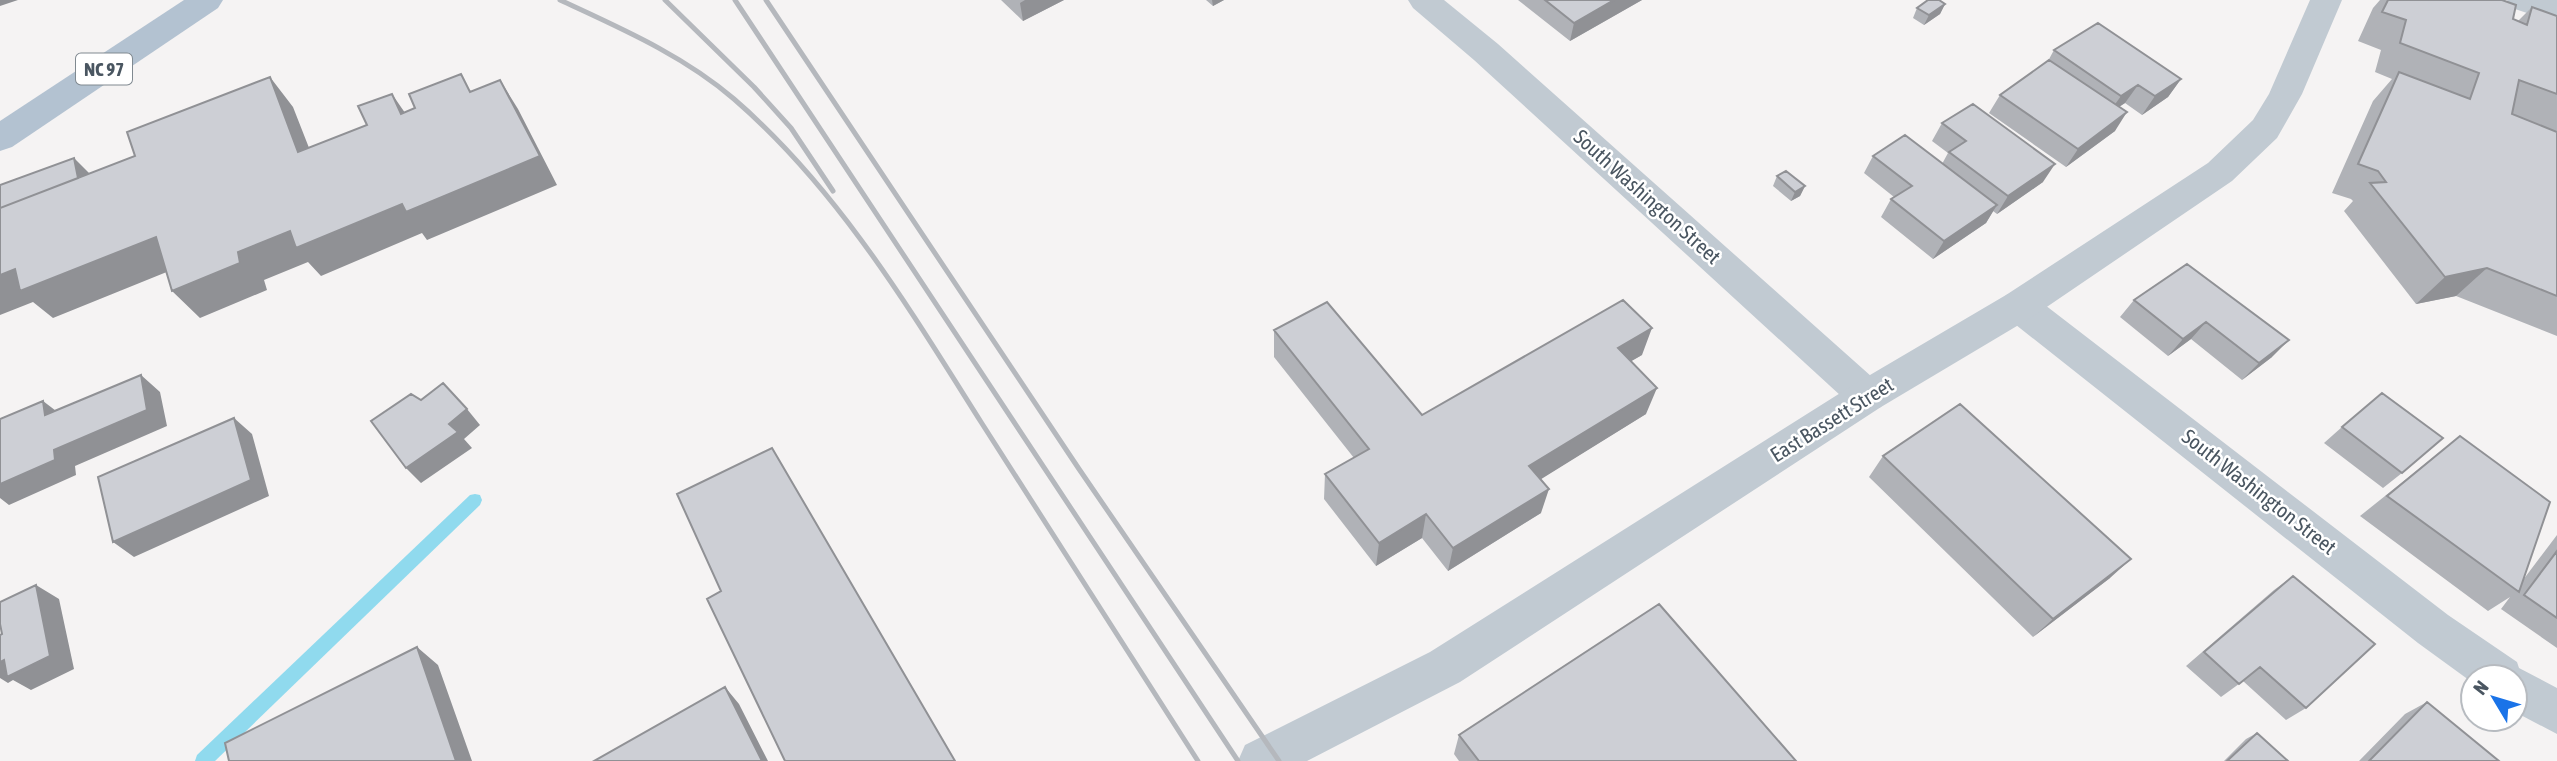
<svg xmlns="http://www.w3.org/2000/svg" width="2557" height="761" viewBox="0 0 2557 761" font-family="'Asap Condensed',sans-serif">
  <rect width="100%" height="100%" fill="#f5f3f3"/>
  <g fill="none" stroke-linecap="round" stroke-linejoin="round">
    <path fill="#90daee" fill-rule="evenodd" d="M475,494L480,495L482,500L480,505L215,761H195L197,755L470,495Z"/>
    <path fill="#c1cad2" fill-rule="evenodd" d="M1408,0H1444L1498,44L1881,385L1886,396L1881,407L1867,412L1853,407L1474,60L1413,8Z
      M2019,291L2032,295L2448,615L2517,662L2519,668L2557,688V734L2515,712V677H2473V683L2418,643L2006,317L2000,306L2006,295Z"/>
    <path fill="#c1cad2" fill-rule="evenodd" d="M2310,0H2342L2302,94L2277,138L2232,181L2032,317L1881,407L1460,682L1307,761H1238L1245,745L1430,652L1853,385L2006,295L2208,163L2253,120L2269,94Z
      M2507,0H2557V23L2512,8Z"/>
    <path fill="#b3c2d1" fill-rule="evenodd" d="M184,0H223L218,8L12,147L0,151V121Z"/>
    <path stroke="#b5b8bd" stroke-width="5" d="M560,0C620,28 683,55 734,99C838,189 909,308 981,422C1053,535 1125,648 1198,761
      M665,0L754,87L791,128L833,191
      M735,0L1238,761
      M766,0L1079,469L1279,761"/>
  </g>
  <path fill="#b0b2b7" d="M1001,0H1064L1023,21Z
    M1206,0H1224L1213,6Z
    M1518,0H1642L1570,41Z
    M2380,0H2502L2513,19L2518,21L2532,7L2557,16V336L2456,296L2416,304L2344,211L2353,201L2351,199L2332,193L2373,101L2392,79L2375,72L2381,50L2358,41L2373,8Z
    M1945,4L1940,14L1924,25L1913,18L1917,8Z
    M2054,50L2181,79L2168,97L2142,115L2125,103L2119,107L2115,131L2066,167L1989,113L2000,95L2048,61Z
    M1942,123L2043,182L1997,214L1993,211L1986,223L1933,259L1881,217L1891,199L1894,197L1864,173L1873,156L1942,164L1948,153L1932,141Z
    M1777,176L1805,186L1800,196L1791,201L1773,186Z
    M2187,264L2272,357L2242,380L2191,339L2168,356L2120,317L2134,300Z
    M1274,330L1422,415L1642,355L1631,361L1646,414L1540,479L1541,513L1448,571L1422,538L1376,566L1324,499L1325,474L1354,458L1274,357Z
    M2342,427L2402,473L2383,488L2324,443Z
    M2460,436L2523,580L2557,535V648L2501,609L2510,597L2488,611L2360,516Z
    M1883,456L2110,578L2033,637L1869,477Z
    M2293,576L2306,708L2286,720L2243,681L2221,697L2186,666L2274,590Z
    M2427,702L2499,761H2359L2405,714Z
    M2257,733L2287,761H2224L2246,739Z
    M1459,735L1796,761H1459L1454,754Z"/>
  <path fill="#909195" d="M0,0H18L0,6Z
    M1025,0H1064L1023,21L1020,3Z
    M1212,0H1224L1213,6Z
    M1614,0H1642L1570,41L1574,23Z
    M1945,4L1940,14L1924,25L1929,15Z
    M270,77L293,107L322,181L298,152Z
    M2181,79L2168,97L2142,115L2155,96Z
    M500,80L518,109L557,185L427,240L422,233L321,276L308,262L264,280L267,290L200,318L172,291L238,252Z
    M2138,85L2125,103L2108,114L2121,96Z
    M392,94L412,123L401,114Z
    M2127,112L2115,131L2066,167L2078,149Z
    M74,158L92,176L0,242Z
    M2055,164L2043,182L1997,214L2008,196Z
    M1805,186L1800,196L1791,201L1795,192Z
    M1997,205L1986,223L1933,259L1944,241Z
    M156,237L184,265L53,318L33,302L0,315V275L15,269Z
    M2487,268L2456,296L2416,304L2445,277Z
    M2206,322L2191,339L2168,356L2183,339Z
    M1652,328L1642,355L1609,374L1618,348Z
    M2289,340L2272,357L2242,380L2259,363Z
    M141,375L160,392L167,426L75,466L76,475L9,505L0,498V484Z
    M1657,388L1646,414L1522,491L1529,466Z
    M43,401L64,417L45,415Z
    M467,409L480,425L464,439L472,448L421,483L406,468L449,424Z
    M234,418L252,434L269,496L134,557L113,542Z
    M1549,489L1541,513L1448,571L1453,548Z
    M1426,514L1422,538L1376,566L1379,543Z
    M2131,559L2110,578L2033,637L2053,619Z
    M36,585L59,599L74,669L31,690L13,680L8,683L0,678V662L4,660Z
    M417,647L438,665L472,761H456Z
    M725,687L739,704L768,761H762Z"/>
  <path fill="#cdcfd5" stroke="#909195" stroke-width="2" d="M1545,0H1614L1574,23Z
    M1928,0H1939L1945,4L1929,15L1917,8Z
    M2388,0H2502L2516,5L2513,19L2527,25L2532,7L2557,16V94L2519,80L2512,114L2557,132V296L2487,268L2445,277L2370,183L2386,182L2378,171L2358,164L2399,72L2470,99L2479,73L2400,43L2406,20L2382,12Z
    M2098,23L2181,79L2155,96L2138,85L2121,96L2054,50Z
    M2049,60L2127,112L2078,149L2000,95Z
    M461,74L470,92L500,80L540,156L406,212L402,204L296,248L290,231L238,252L240,263L172,291L156,237L20,291L15,269L0,275V208L135,156L127,132L270,77L298,152L367,125L358,106L392,94L401,114L415,108L409,94Z
    M1973,104L2055,164L2008,196L1949,152L1966,141L1942,123Z
    M1905,135L1997,205L1944,241L1891,199L1912,186L1873,156Z
    M74,158L78,178L0,208V185Z
    M1786,171L1805,186L1795,192L1777,176Z
    M2187,264L2289,340L2259,363L2206,322L2183,339L2134,300Z
    M1623,300L1652,328L1618,348L1657,388L1529,466L1549,489L1453,548L1426,514L1379,543L1325,474L1369,449L1274,330L1327,302L1422,415Z
    M141,375L147,410L54,450L55,460L0,484V419L43,401L45,415Z
    M443,383L467,409L449,424L458,432L406,468L371,421L411,394L421,400Z
    M2382,393L2443,438L2402,473L2342,427Z
    M1960,404L2131,559L2053,619L1883,456Z
    M234,418L251,480L113,542L98,477Z
    M2460,436L2550,502L2519,592L2387,496Z
    M772,448L955,761H785L707,599L721,591L677,494Z
    M2557,551V618L2524,595Z
    M2293,576L2375,644L2306,708L2260,667L2239,684L2204,652Z
    M36,585L50,656L7,677L4,660L0,662V635L2,634L0,624V602Z
    M1659,604L1796,761H1479L1459,735Z
    M417,647L456,761H229L225,743Z
    M725,687L762,761H594Z
    M2427,702L2499,761H2369Z
    M2257,733L2288,761H2227Z"/>
  <g text-anchor="middle" stroke-width="5" stroke-linejoin="round" paint-order="stroke">
    <rect fill="#fff" stroke="#808990" stroke-width="2" x="76" y="53.5" width="56" height="31" rx="5"/>
    <g font-size="19" font-weight="bold" fill="#4a5661">
      <text x="104" y="76">NC 97</text>
    </g>
    <g font-size="21" fill="#4a5661" stroke="#fff">
      <text transform="translate(1647 197) rotate(42)" y="7">South Washington Street</text>
      <text transform="translate(1832 420) rotate(-32)" y="7">East Bassett Street</text>
      <text transform="translate(2259 492) rotate(38)" y="7">South Washington Street</text>
    </g>
  </g>
  <g transform="translate(2494 698) rotate(308)"><circle r="33" fill="#ffffff" stroke="#b7bbc0" stroke-width="2"/>
  <path d="M0-5L12 26L0 18L-12 26Z" fill="#1a73e8"/>
  <text y="-10" font-size="19" font-weight="bold" text-anchor="middle" fill="#4a5661">N</text>
  </g>
</svg>
